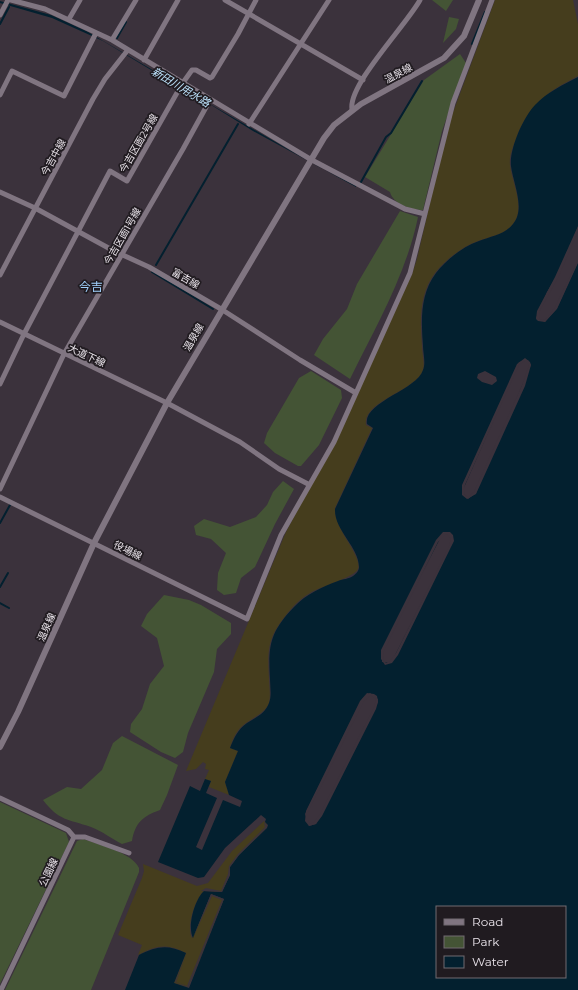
<svg xmlns="http://www.w3.org/2000/svg" width="578" height="990" viewBox="0 0 578 990" font-family="Montserrat,'Noto Sans JP',sans-serif">
  <rect width="100%" height="100%" fill="#3b323c"/>
  <path fill="#445435" d="M432,0H453L446,11Z
    M449,17L459,19L456,29L443,43Z
    M460,54L466,63L442,131L423,210C411,210 393,204 390,192L365,177L424,80Z
    M400,211L418,217C406,275 376,326 350,379L314,355L323,339L347,309L357,284Z
    M311,371L341,390L342,398L319,445L301,466H298L275,453L264,443L267,433L299,378Z
    M283,481L294,489L275,524L255,567L241,578L236,593L224,595L217,590L218,573L226,553L211,539L196,535L194,526L204,519L230,527L256,517L267,505L273,492Z
    M164,595L189,600L201,605L231,623V634L217,649L214,672L188,733L183,752L175,758L161,752L130,732L131,724L142,709L150,684L164,666L157,638L141,626L147,614Z
    M122,736L178,765L167,795L160,810C143,816 135,823 132,841L122,844C112,839 102,831 91,827C68,819 59,821 43,800L67,787L81,789L102,770L113,743Z
    M0,802L66,833L69,842L0,984Z
    M83,839C97,844 133,853 139,868V872L91,990H5L77,841Z"/>
  <path fill="#453d1d" d="M495,0H573L578,24V76C547,92 528,105 516,139C513,147 509,156 510,165C512,183 526,208 513,224C504,235 491,236 478,241C462,247 446,259 435,273C419,294 420,321 422,346C422,354 425,363 423,370C416,391 362,401 366,425L372,428L335,508C333,528 363,556 358,569C355,577 319,587 310,593C303,597 296,603 291,609C269,635 267,645 269,678C269,686 271,695 269,703C265,713 254,717 246,723C237,729 233,738 230,748L238,751L225,782L229,795L209,787L211,781L205,779L209,770L205,769L206,764L203,762L196,769L186,771L286,532L313,481L412,274L417,259L448,126Z
    M264,821L267,825L266,828L239,855L230,867V875L222,892L204,891C195,899 186,927 192,938L211,894L224,899L188,987L174,983L186,953C167,943 156,945 138,955L142,945L118,935L142,878L144,871L143,864L197,886L208,883L232,851Z"/>
  <path fill="#03202f" fill-rule="evenodd" d="M0,1L51,15L88,32L202,99L201,100L194,96L103,41L52,18L0,3Z
    M578,77V227L556,277L547,292L536,318L545,322L557,308L578,262V990H125L139,955C156,946 168,944 186,953L174,983L189,988L224,899L211,894L193,938C187,926 195,899 204,891L222,892L230,875V867L239,855L267,828L268,825L265,822L266,819L261,815L225,848L204,877L198,878L158,862L190,786L200,791L205,779L211,781L206,793L217,798L196,847L202,850L223,800L240,807L242,801L229,795L225,782L238,751L230,748C234,738 238,729 247,723C256,717 265,714 269,703C272,695 270,687 270,679C268,645 270,632 294,607C306,594 322,587 338,581C343,579 349,579 353,576C356,574 359,571 359,567C359,547 334,530 335,509L373,428L367,424C363,402 417,390 423,370C426,363 423,353 423,346C421,321 420,294 436,273C446,260 462,247 479,241C491,236 504,235 513,224C526,209 513,183 511,166C509,149 524,116 535,105C546,93 564,84 578,77ZM528,360L531,365L476,493L468,499L462,492L519,362ZM485,371L496,377L497,381L492,385L482,382L477,378L478,374ZM443,533L452,535L453,541L391,663L382,662V650ZM370,693L378,699V702L316,824L309,826L305,814L363,698ZM437,907H565V977H437Z
    M203,100L317,166L356,186V187L253,131Z"/>
  <path fill="#3b323c" fill-rule="evenodd" d="M578,226V232L558,278L539,312L540,319L544,320L548,317L555,307L578,260V263L557,309L545,322L538,321L536,319L537,311L555,277Z
    M525,358L530,362L531,365L525,386L476,494L467,499L462,495V485L517,364ZM525,361L529,365L522,385L474,492L468,497L464,494L465,485L519,365Z
    M443,532H450L453,535L454,541L451,547L398,655L392,663L385,665L381,659V650L436,540ZM446,534L451,538L449,546L396,653L390,661L386,663L383,659L384,651L438,542Z
    M367,693L374,694L377,696L378,702L376,709L322,816L316,824L309,826L305,821L306,811L360,701ZM370,695L376,699L374,707L320,814L314,822L310,824L308,820V812L363,703Z
    M264,822L267,825L266,828L239,855L230,867V875L222,892L201,891L206,888L221,891L228,874L229,866L238,854L265,827Z
    M211,894L224,899L188,987L175,982L187,952L176,982L187,986L222,900L212,896L192,940Z"/>
  <g fill="none" stroke-linecap="round" stroke-linejoin="round">
    <path stroke="#03202f" stroke-width="2" d="M0,24L9,7
      M117,38L126,22
      M472,44L485,12
      M361,182L386,137L391,133L422,81
      M156,265L238,124
      M152,272L213,309
      M0,523L10,505
      M0,587L8,573
      M0,603L9,608"/>
    <path stroke="#807581" stroke-width="5" d="M11,0L45,9L112,40L310,159L405,209L425,214
      M225,0L363,80
      M0,15L8,0
      M69,19L80,0
      M112,40L136,0
      M144,60L178,0
      M0,95L12,71L64,96L96,33
      M352,109C348,85 407,24 420,0
      M249,124L329,0
      M0,192L35,208L114,251L149,267L221,309L300,360L356,393
      M0,275L93,99L105,79L127,51
      M0,322L167,403L240,442L279,469L308,484
      M0,384L24,334L110,171L127,181L182,84L192,70H196L210,78L212,77L238,34L256,0
      M0,489L64,354L183,149L210,100
      M0,497L247,619L281,535L334,442L410,273L453,103L492,0
      M0,798L68,830L74,837L1,990
      M74,837H85L129,853"/>
    <path stroke="#807581" stroke-width="6" d="M0,747L18,712L94,543L167,403L324,138L334,125L361,104L444,58L464,36L479,0"/>
  </g>
  <g text-anchor="middle" stroke-width="3.5" stroke-linejoin="round" paint-order="stroke">
    <g font-size="10" fill="#e9e3ea" stroke="#201b20">
      <text transform="translate(398 73) rotate(-28)" y="4">温泉線</text>
      <text transform="translate(138 143) rotate(-60)" y="4">今吉区画2号線</text>
      <text transform="translate(53 157) rotate(-61)" y="4">今吉中線</text>
      <text transform="translate(122 236) rotate(-60)" y="4">今吉区画1号線</text>
      <text transform="translate(186 278) rotate(30)" y="4">富吉線</text>
      <text transform="translate(193 337) rotate(-60)" y="4">温泉線</text>
      <text transform="translate(87 355) rotate(25)" y="4">大道下線</text>
      <text transform="translate(128 550) rotate(26)" y="4">役場線</text>
      <text transform="translate(46 627) rotate(-66)" y="4">温泉線</text>
      <text transform="translate(48 872) rotate(-64)" y="4">公園線</text>
    </g>
    <g font-size="11" font-style="italic" fill="#bce2fb" stroke="#201b20">
      <text transform="translate(181 87) rotate(31)" y="4">新田川用水路</text>
    </g>
    <g font-size="12" fill="#a0d0fc" stroke="#201b20">
      <text x="91" y="291">今吉</text>
    </g>
  </g>
  <rect x="436" y="906" width="130" height="72" fill="#201b20" stroke="#706b71"/>
  <rect x="444" y="919" width="20" height="6" fill="#807581" stroke="#706b71"/>
  <text x="472" y="926" font-size="12" fill="#e9e3ea">Road</text>
  <rect x="444" y="936" width="20" height="12" fill="#445435" stroke="#706b71"/>
  <text x="472" y="946" font-size="12" fill="#e9e3ea">Park</text>
  <rect x="444" y="956" width="20" height="12" fill="#03202f" stroke="#706b71"/>
  <text x="472" y="966" font-size="12" fill="#e9e3ea">Water</text>
</svg>
